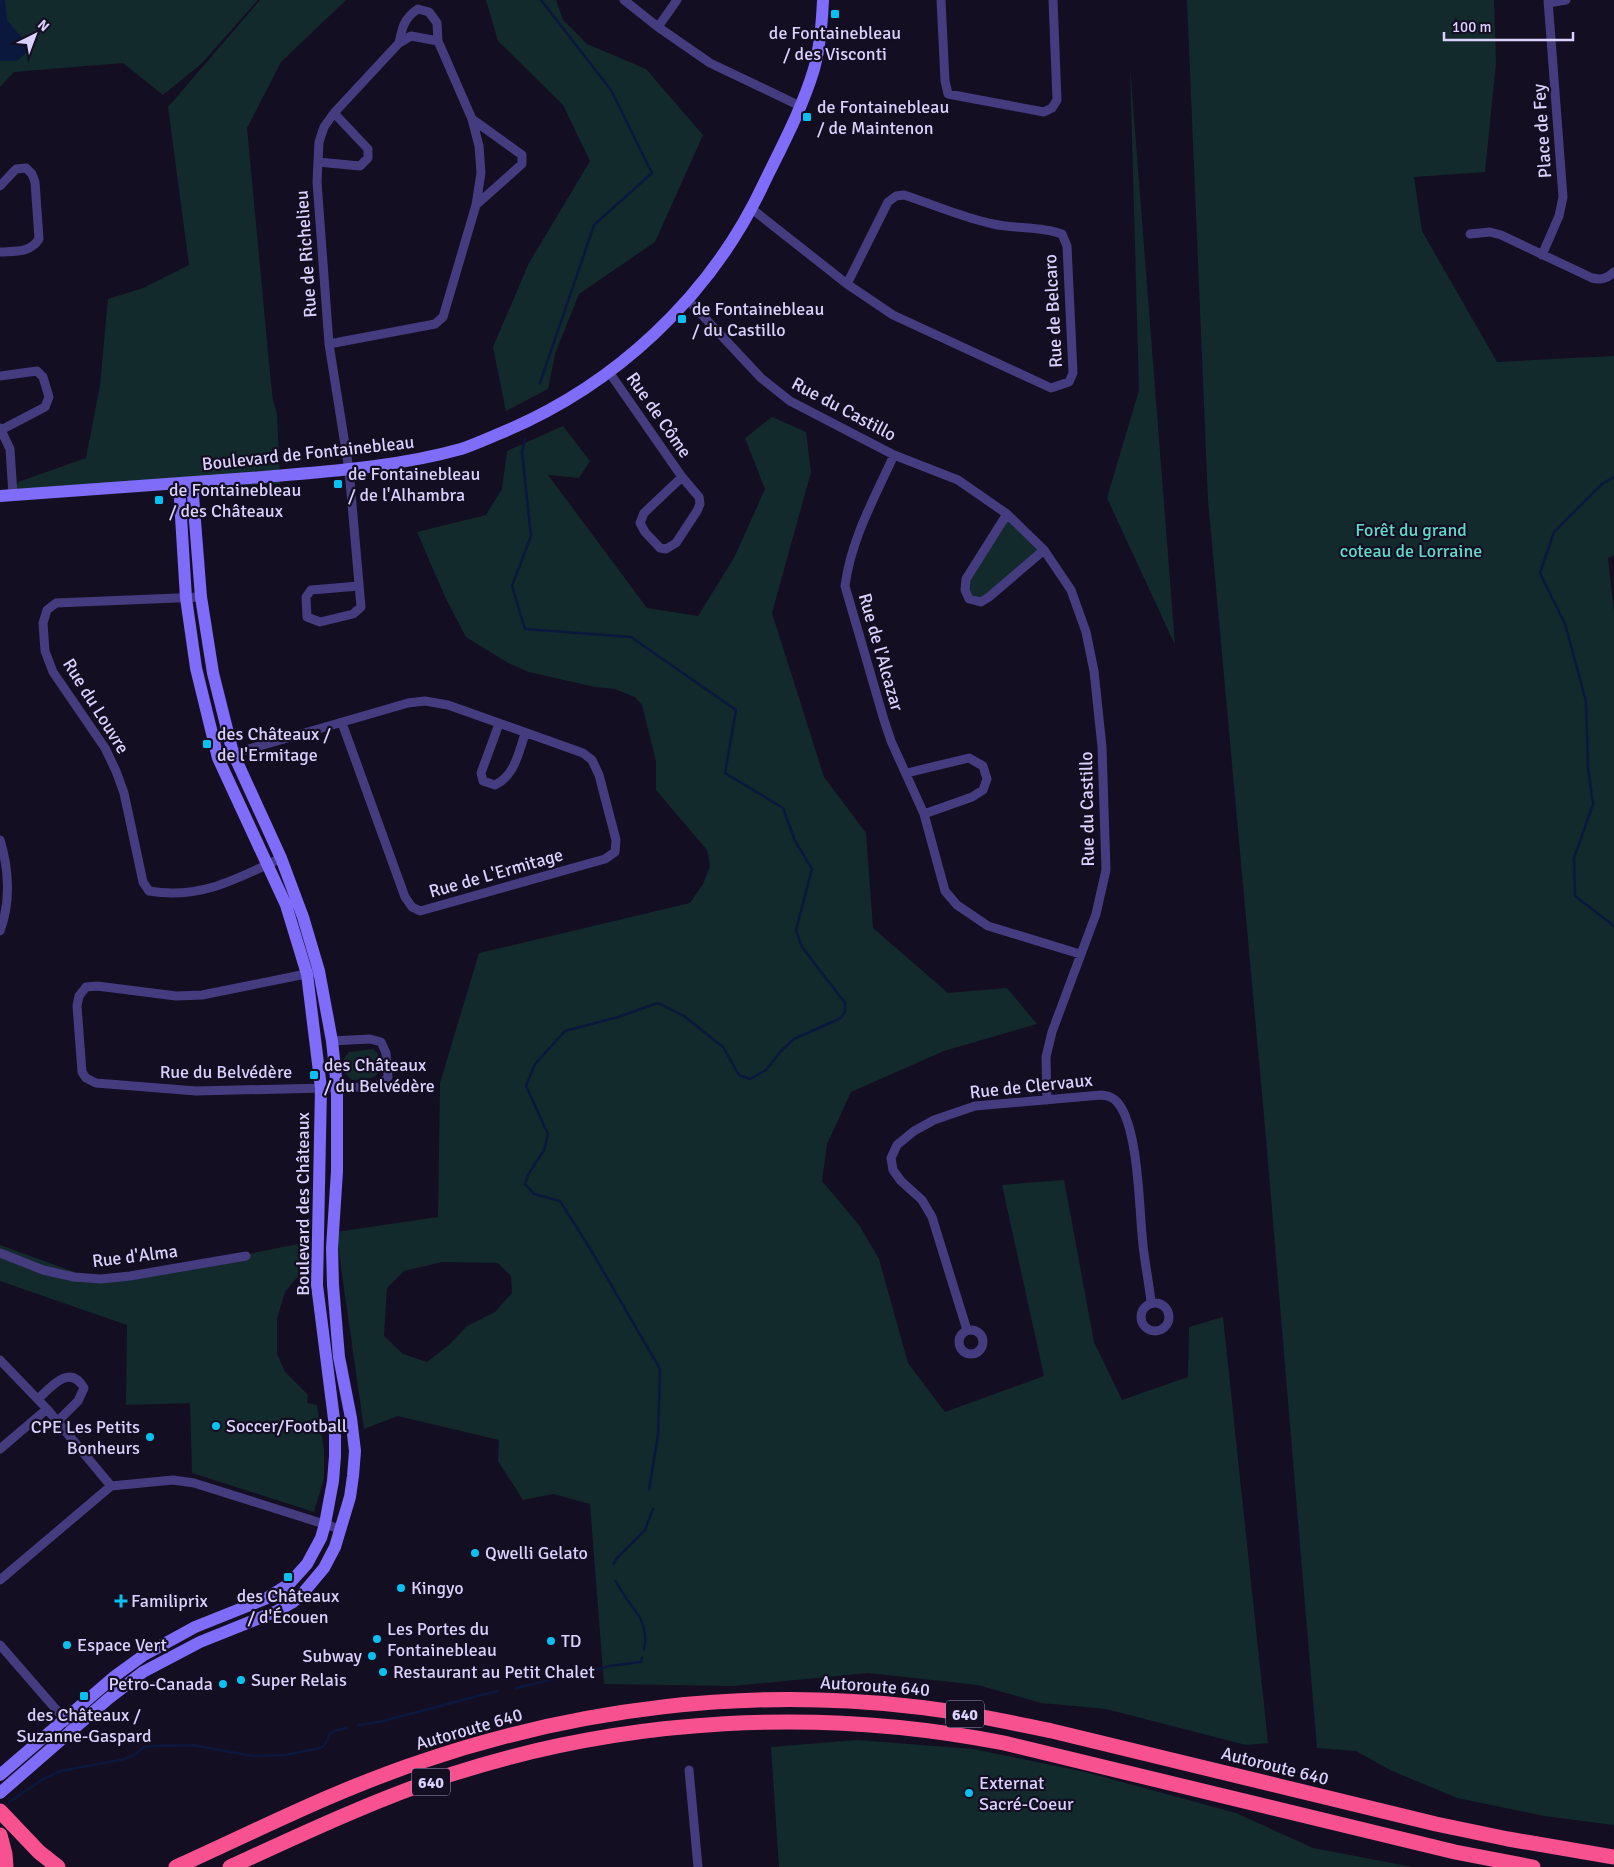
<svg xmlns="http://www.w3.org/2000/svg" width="1614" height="1867" viewBox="0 0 1614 1867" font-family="Signika,sans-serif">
  <rect width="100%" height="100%" fill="#140e22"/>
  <path fill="#122a2c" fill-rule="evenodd" d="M0,0H258L202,63L163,95L123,63L14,72L0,87Z
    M260,0H346L281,62L247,128L271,384L273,400L277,414L280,484L180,487L13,495L18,482L86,458L100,385L108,299L143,288L189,265L168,107Z
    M486,0H556L563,20L587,44L646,69L703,135L655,242L579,294L555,354L548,389L506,411L493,347L529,263L590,161L563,105L498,41Z
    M1187,0H1494L1496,63L1485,172L1414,177L1422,231L1497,362L1614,356V555L1608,558L1614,613V1825L1544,1816L1457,1798L1390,1770L1356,1751L1317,1748L1266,1138L1208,500Z
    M1130,66L1175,645L1107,498L1139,390Z
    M772,417L806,432L811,472L772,613L824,777L866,833L873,928L948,993L1007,988L1037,1024L944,1051L851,1092L827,1144L822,1181L859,1225L879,1259L908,1363L945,1412L1044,1376L1002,1185L1064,1180L1094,1342L1122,1400L1188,1377L1189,1327L1223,1317L1268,1743L1246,1745L1106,1709L1041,1703L978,1685L868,1673L732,1686L604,1684L590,1504L553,1494L523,1500L498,1461L499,1440L398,1416L364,1429L336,1232L438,1217L440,1083L479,953L690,903L703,884L710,866L707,850L656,790V761L642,705L635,697L615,689L595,687L529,672L508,663L466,637L446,599L417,532L486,515L502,489L507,451L563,426L590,461L579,478L548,475L647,608L698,616L734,558L765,489L745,438ZM442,1262L498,1263L511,1276L512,1293L495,1312L467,1326L450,1344L427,1362L403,1354L384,1336L387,1288L404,1271Z
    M1007,514L1044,550L989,597L969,599L966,579Z
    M373,1049L378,1054C382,1080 375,1078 352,1080L345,1073L344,1058L349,1052Z
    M298,1244L300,1274L285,1292L277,1319V1354L285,1372L308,1395L307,1403L317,1405L324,1450V1478L314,1512L192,1473L190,1403L126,1405L127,1325L0,1281V1245L94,1279L129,1278Z
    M857,1740L973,1749L1085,1772L1236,1813L1313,1848L1413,1867H779L771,1747Z"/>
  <path fill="#0b183e" d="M0,0H5L7,20L25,41L27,52L17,61H0Z"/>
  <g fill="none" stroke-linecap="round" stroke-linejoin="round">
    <path stroke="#0b183e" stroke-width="2.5" d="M540,383L594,225L652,173L611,90L541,0
      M525,439L522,452L531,536L512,586L525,629L631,637L736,710L725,773L783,808L795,841L812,869L796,930L802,947L845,1003V1011L841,1018L794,1039L781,1051L766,1070L750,1079L739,1075L723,1047L684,1016L658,1003L618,1017L565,1031L535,1064L526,1086L548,1134L544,1150L528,1175L525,1184L534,1194L560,1201L592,1252L660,1369L658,1435L649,1490
      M1614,477L1602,484L1554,532L1540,573L1565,624L1586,701L1588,768L1593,804L1574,858L1575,896L1614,926
      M614,1564L616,1559L645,1530L653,1509
      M616,1581C628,1608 651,1617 644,1650
      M589,1672L609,1666L641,1662L642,1658
      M516,1688L580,1673
      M359,1725L383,1721L497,1691
      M9,1802L45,1778L61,1771L125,1759L134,1755L144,1747L153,1746L192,1745L253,1756L285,1755L321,1748C336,1738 317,1733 347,1728"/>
    <path stroke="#453b7f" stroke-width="9" d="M624,0L658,27L710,63L800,106
      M941,0L945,81L948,94L1044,112L1052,108L1057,100L1053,0
      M1548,3L1566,0
      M658,27L677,0
      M472,119L522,155V164L476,205
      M318,162L360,166L368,158V149L334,113
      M0,186L16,169L26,168L32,174L35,182L39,239C30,253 16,251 0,252
      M752,209L847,284L893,315L1051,388L1069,382L1073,373L1067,246L1062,234C1041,226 1015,229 993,224C964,218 932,204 904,195L896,196L888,202L847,284
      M1470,234L1490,232L1501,235L1592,278C1601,280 1607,279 1614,272
      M1542,255L1559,216L1563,197L1548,0
      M688,300L761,378L790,401L894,455L958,480L1007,514L1044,550L1071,590L1086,632L1094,671L1102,747L1106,870L1096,914L1052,1032L1046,1057L1047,1100
      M329,344L435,324L443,317L476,205L481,173L479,146L472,119L438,41L437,23L429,12L418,9C404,18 402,28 399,43
      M609,372L682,477L699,497L700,504L697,511L676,543L666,549L660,548L645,532L640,523L644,513L682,477
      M0,376L37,371L43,377L49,397L45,407L1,430
      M0,428L10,449L13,495
      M894,455C875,497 851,539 845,586L884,720L891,741L924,814L945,891L957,905L988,926L1080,954
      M1007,514L966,579L965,590L969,599L981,602L989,597L1044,550
      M359,586L311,590L306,597L307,617L320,622L353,614L361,607L349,470L329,344L317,182L319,142L324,127L334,113L399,43L411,36L438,41
      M201,597L56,603L47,610L43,623L45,651L53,672L105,748L116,771L124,793L143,882L149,891C199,900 237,879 281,858
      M499,724L481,773L483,781L495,785C515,775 518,754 525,734
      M218,758L408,703L425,701L448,705L583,753L592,760L599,775L616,840L615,852L605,859L420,911L412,907L405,897L342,723
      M907,773L969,758L983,766L987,779L983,790L972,797L924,814
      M0,840C9,869 11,902 0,931
      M311,973L202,995L176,996L97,986L86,987L79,996L77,1006L82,1072L86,1078L96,1083L196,1091L366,1087L380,1085L388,1077L386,1053L381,1042L370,1039L332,1041
      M0,1253L43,1270L74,1277L101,1279L130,1276L246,1256
      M1141 1317a14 14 0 1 1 28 0a14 14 0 1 1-28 0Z
      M959 1342a12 12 0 1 1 24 0a12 12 0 1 1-24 0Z
      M967,1330L932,1217L922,1200L901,1181L893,1170L891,1158L897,1145L914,1131L934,1120L975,1106L1101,1095C1109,1096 1113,1097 1118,1103C1139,1129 1139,1210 1143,1245C1145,1264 1149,1283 1151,1302
      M0,1360L47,1409L111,1486
      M38,1399C51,1387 70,1363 84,1388L78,1401L58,1421
      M0,1449L47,1409
      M0,1580L111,1486L173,1480L194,1483L340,1529
      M0,1645L73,1729
      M689,1770L698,1867"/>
    <path stroke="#7f6cf9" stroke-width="12" d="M0,496C88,490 176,484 264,477C330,471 396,467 461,449C473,445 484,440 496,435C613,388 711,297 764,183C782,146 802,109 814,69C820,47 822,23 823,0
      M0,1775L115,1676L144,1655L195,1627L265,1599L289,1584L307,1564L321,1538L325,1524L333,1481L335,1456V1427L317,1285L321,1088L307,974L286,905L218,758L196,668L186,598L179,484
      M0,1793L108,1699L143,1672L200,1642L277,1611L293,1602L303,1593L324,1568L335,1547L350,1497L353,1476L355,1451L351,1418L339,1357L333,1285L332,1248L337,1171V1087L332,1041L319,971L303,917L281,858L233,753L213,673L201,597L192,483"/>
    <path stroke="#f8518f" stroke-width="15" d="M0,1811L39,1852L58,1867
      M0,1835L5,1854L6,1867
      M176,1867C258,1830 338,1789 423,1761C579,1708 745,1688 908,1706C957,1711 1004,1721 1052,1731L1436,1824L1508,1839L1614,1857
      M230,1867C302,1834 374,1800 449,1775C627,1717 821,1707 1004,1743L1455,1852L1533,1867"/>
  </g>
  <g fill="#0ac0f1" stroke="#140e22" stroke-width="2">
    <rect x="830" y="9" width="10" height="10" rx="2.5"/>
    <rect x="802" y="112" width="10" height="10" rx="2.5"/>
    <rect x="677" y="314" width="10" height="10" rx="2.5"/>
    <rect x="333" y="479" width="10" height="10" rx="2.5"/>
    <rect x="154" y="495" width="10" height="10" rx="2.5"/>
    <rect x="202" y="739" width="10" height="10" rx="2.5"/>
    <rect x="309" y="1070" width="10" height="10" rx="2.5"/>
    <circle cx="216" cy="1426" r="5"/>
    <circle cx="150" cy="1437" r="5"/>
    <circle cx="475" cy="1553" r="5"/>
    <rect x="283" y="1572" width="10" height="10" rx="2.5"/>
    <circle cx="401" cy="1588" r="5"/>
    <path d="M118.5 1593.5h5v5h5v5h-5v5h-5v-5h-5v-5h5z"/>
    <circle cx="377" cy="1639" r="5"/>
    <circle cx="551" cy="1641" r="5"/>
    <circle cx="67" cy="1645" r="5"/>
    <circle cx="372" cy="1656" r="5"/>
    <circle cx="383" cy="1672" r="5"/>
    <circle cx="241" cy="1680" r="5"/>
    <circle cx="223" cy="1684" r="5"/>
    <rect x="79" y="1691" width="10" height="10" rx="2.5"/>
    <circle cx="969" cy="1793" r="5"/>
  </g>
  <g text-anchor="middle" stroke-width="4.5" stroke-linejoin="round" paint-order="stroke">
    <g fill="#140e22" stroke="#9f96bb" stroke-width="1">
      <rect x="946" y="1700.5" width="38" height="27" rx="4"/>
      <rect x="412" y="1768.5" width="38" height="27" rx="4"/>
    </g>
    <g font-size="16" font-weight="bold" fill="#dbd1fd">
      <text x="965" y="1720">640</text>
      <text x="431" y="1788">640</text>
    </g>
    <g font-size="18" fill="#dbd1fd" stroke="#140e22" text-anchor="start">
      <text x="835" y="39" text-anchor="middle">de Fontainebleau<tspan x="835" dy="21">/ des Visconti</tspan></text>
      <text x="817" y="113">de Fontainebleau<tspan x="817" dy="21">/ de Maintenon</tspan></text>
      <text x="692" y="315">de Fontainebleau<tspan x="692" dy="21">/ du Castillo</tspan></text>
      <text x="348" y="480">de Fontainebleau<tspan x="348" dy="21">/ de l'Alhambra</tspan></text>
      <text x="169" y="496">de Fontainebleau<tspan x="169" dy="21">/ des Châteaux</tspan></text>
      <text x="217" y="740">des Châteaux /<tspan x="217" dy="21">de l'Ermitage</tspan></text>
      <text x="324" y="1071">des Châteaux<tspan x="324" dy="21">/ du Belvédère</tspan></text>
      <text x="226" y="1432">Soccer/Football</text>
      <text x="140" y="1433" text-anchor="end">CPE Les Petits<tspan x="140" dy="21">Bonheurs</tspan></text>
      <text x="485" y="1559">Qwelli Gelato</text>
      <text x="411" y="1594">Kingyo</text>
      <text x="288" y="1602" text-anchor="middle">des Châteaux<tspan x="288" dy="21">/ d'Écouen</tspan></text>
      <text x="131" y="1607">Familiprix</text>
      <text x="387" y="1635">Les Portes du<tspan x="387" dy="21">Fontainebleau</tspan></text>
      <text x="561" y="1647">TD</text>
      <text x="77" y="1651">Espace Vert</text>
      <text x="362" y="1662" text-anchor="end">Subway</text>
      <text x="393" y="1678">Restaurant au Petit Chalet</text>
      <text x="251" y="1686">Super Relais</text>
      <text x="213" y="1690" text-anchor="end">Petro-Canada</text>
      <text x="84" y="1721" text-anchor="middle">des Châteaux /<tspan x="84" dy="21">Suzanne-Gaspard</tspan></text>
      <text x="979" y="1789">Externat<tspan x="979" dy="21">Sacré-Coeur</tspan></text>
    </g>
    <g font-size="18" fill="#dbd1fd" stroke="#140e22">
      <text transform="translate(1542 131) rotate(-94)" y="6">Place de Fey</text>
      <text transform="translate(306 254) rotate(-94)" y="6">Rue de Richelieu</text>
      <text transform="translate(1053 311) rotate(-93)" y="6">Rue de Belcaro</text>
      <text transform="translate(844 409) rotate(28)" y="6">Rue du Castillo</text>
      <text transform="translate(659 415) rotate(55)" y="6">Rue de Côme</text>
      <text transform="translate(308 453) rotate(-6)" y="6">Boulevard de Fontainebleau</text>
      <text transform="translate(881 652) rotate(74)" y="6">Rue de l'Alcazar</text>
      <text transform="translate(96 706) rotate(58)" y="6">Rue du Louvre</text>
      <text transform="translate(1087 809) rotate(-91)" y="6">Rue du Castillo</text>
      <text transform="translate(496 873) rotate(-16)" y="6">Rue de L'Ermitage</text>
      <text x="226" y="1078">Rue du Belvédère</text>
      <text transform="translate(1031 1086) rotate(-6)" y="6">Rue de Clervaux</text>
      <text transform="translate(303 1204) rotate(-90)" y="6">Boulevard des Châteaux</text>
      <text transform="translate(135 1256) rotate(-7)" y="6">Rue d'Alma</text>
      <text transform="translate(875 1686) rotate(4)" y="6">Autoroute 640</text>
      <text transform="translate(469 1729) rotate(-16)" y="6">Autoroute 640</text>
      <text transform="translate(1275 1766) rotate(14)" y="6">Autoroute 640</text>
    </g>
    <g font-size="18" fill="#60dac9" stroke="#140e22">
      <text x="1411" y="536">Forêt du grand<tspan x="1411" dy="21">coteau de Lorraine</tspan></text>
    </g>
  </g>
  <g transform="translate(35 35) rotate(42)" stroke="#140e22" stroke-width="4" paint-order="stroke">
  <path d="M0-4L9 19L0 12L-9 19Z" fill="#dbd1fd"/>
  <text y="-8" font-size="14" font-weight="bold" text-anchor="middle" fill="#dbd1fd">N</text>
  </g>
  <path d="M1444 32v8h129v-8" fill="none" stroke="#dbd1fd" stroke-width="2.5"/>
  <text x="1452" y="32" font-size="15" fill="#dbd1fd" stroke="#140e22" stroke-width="4" paint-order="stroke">100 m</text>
</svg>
